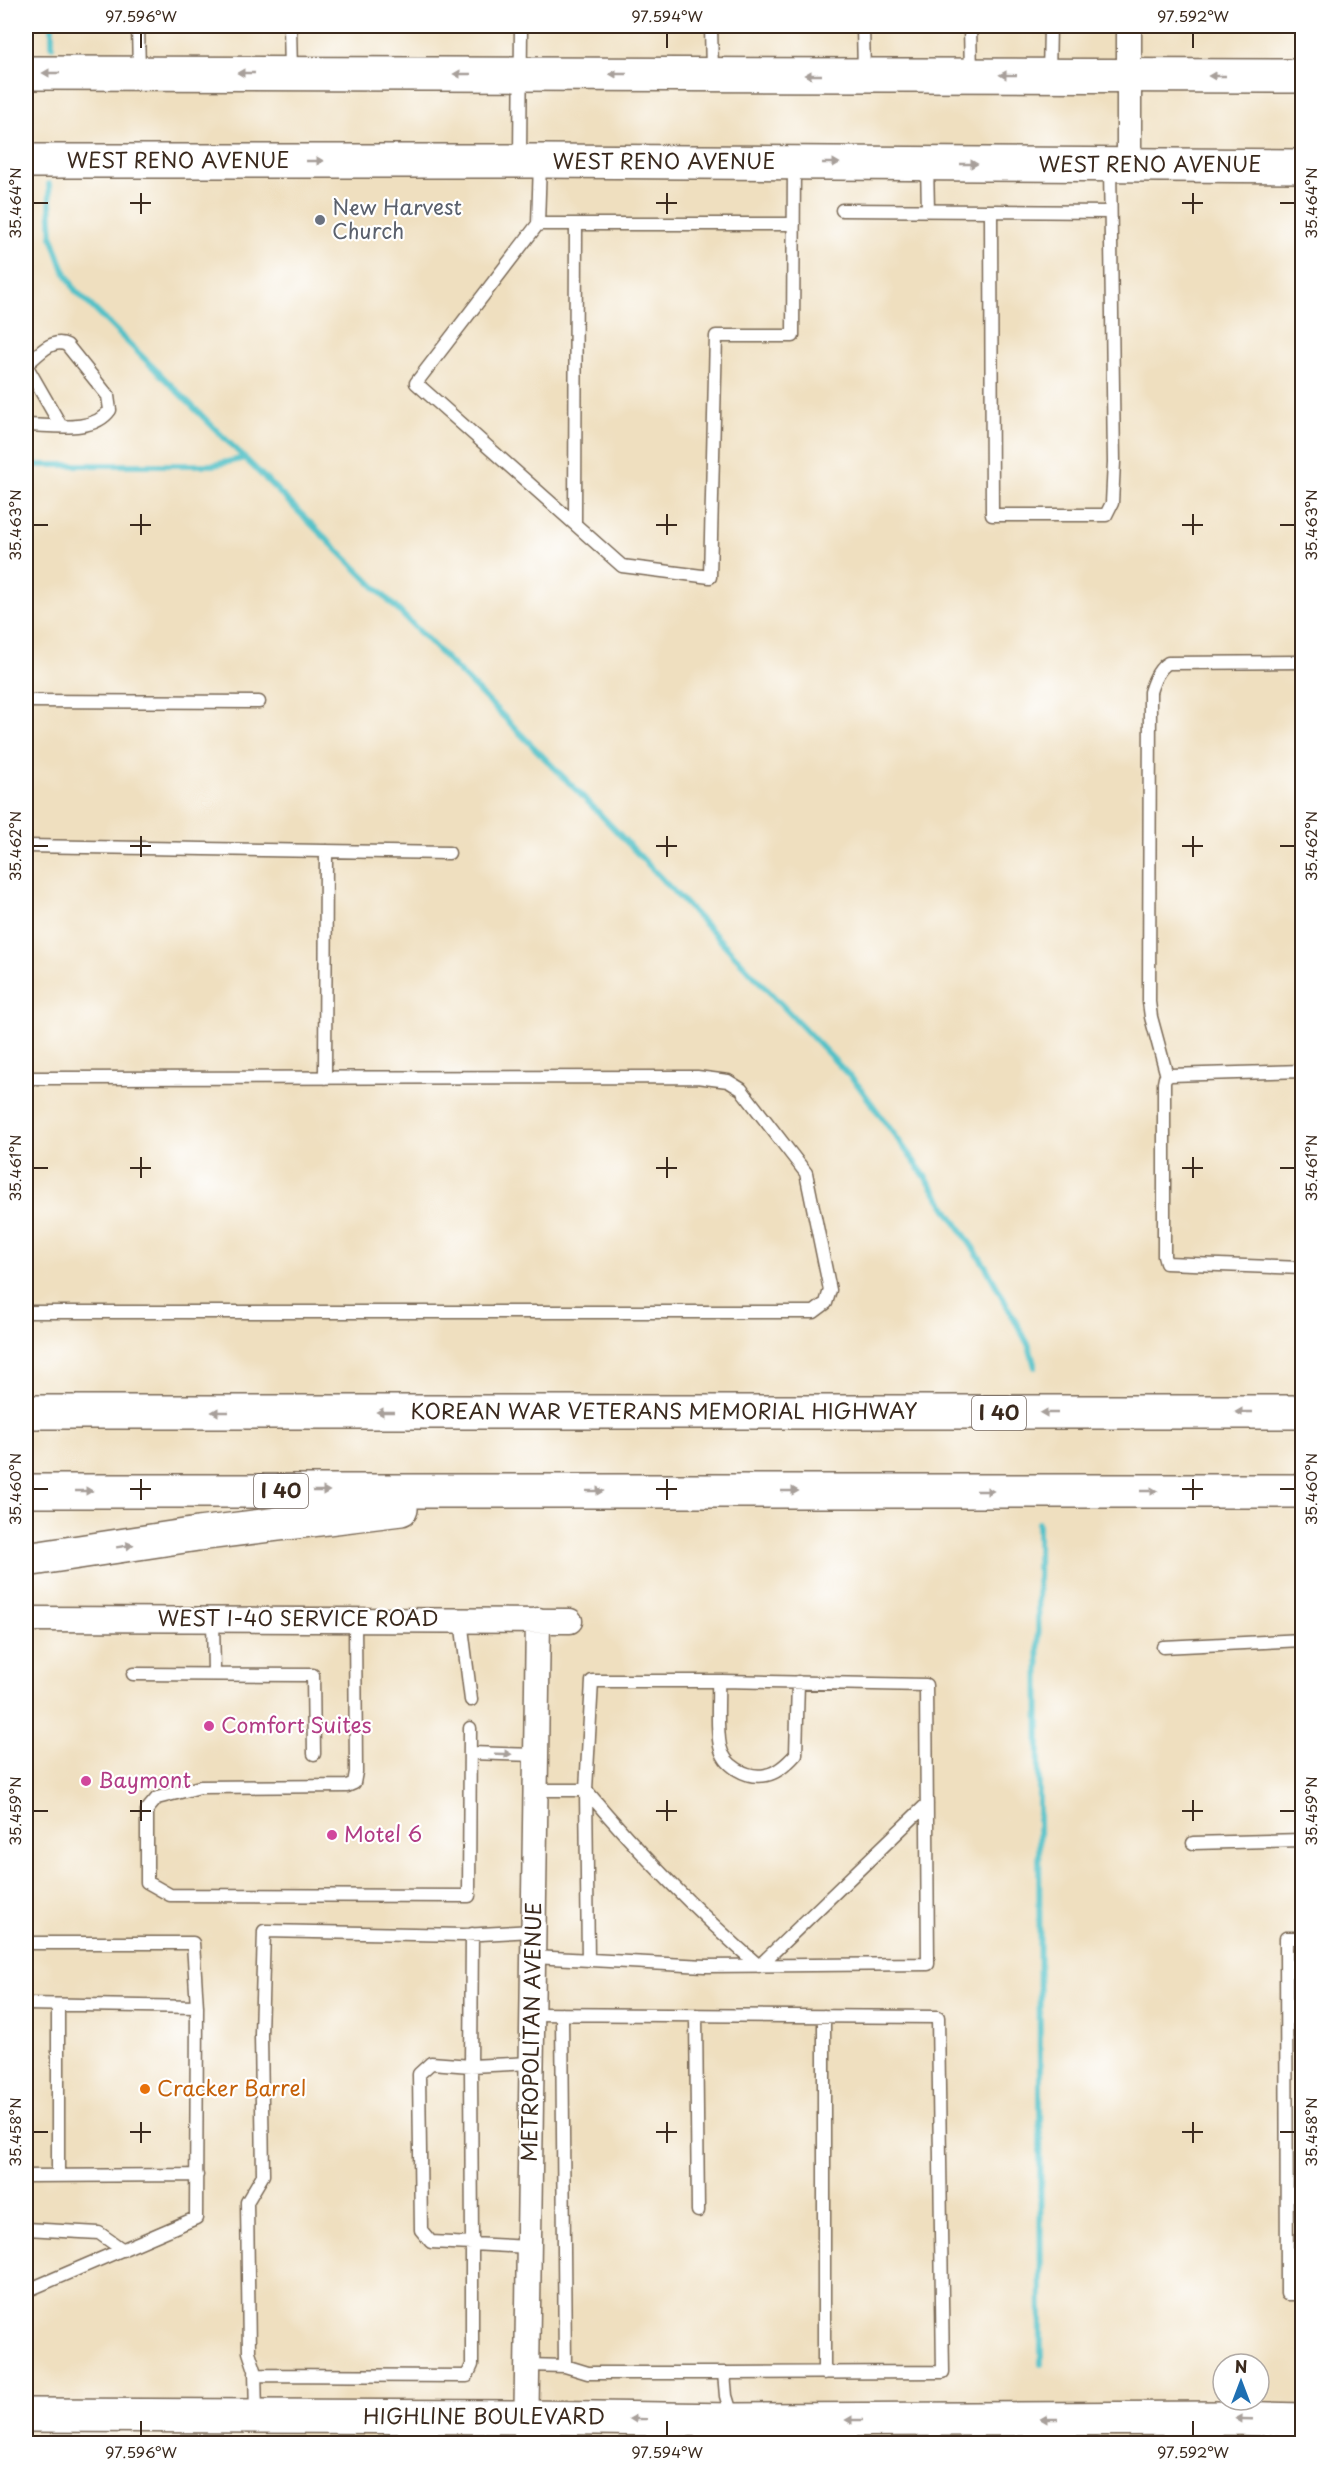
<svg xmlns="http://www.w3.org/2000/svg" width="1328" height="2469" viewBox="0 0 1328 2469" font-family="'Playpen Sans',sans-serif">
  <rect width="100%" height="100%" fill="#fff"/>
  <filter id="ink" filterUnits="userSpaceOnUse"><feTurbulence type="fractalNoise" baseFrequency=".0167" numOctaves="2"/><feDisplacementMap in="SourceGraphic" scale="12" xChannelSelector="R" yChannelSelector="G"/><feConvolveMatrix kernelMatrix="1 2 1 2 8 2 1 2 1" color-interpolation-filters="sRGB"/></filter>
  <filter id="wash" filterUnits="userSpaceOnUse"><feTurbulence type="fractalNoise" baseFrequency=".008" numOctaves="4" result="noise"/><feDisplacementMap in="SourceGraphic" scale="24" xChannelSelector="R" yChannelSelector="G"/><feGaussianBlur stdDeviation="1.35" result="paint"/><feColorMatrix in="noise" values="0 0 0 0 0 0 0 0 0 0 0 0 0 0 0 0 0 1.4 0 .05"/><feComposite in="paint" operator="in"/></filter>
  <g filter="url(#wash)">
    <rect width="100%" height="100%" fill="#efdfbf"/>
    <g fill="none" stroke-linecap="round" stroke-linejoin="round">
      <path stroke="#52c1c7" stroke-width="6" d="M52,26V46
        M49,184L52,237L63,268L75,290L396,608L599,813L858,1085L924,1175L986,1267L1029,1346L1035,1367
        M26,465H214L245,458
        M1038,1523L1041,2364"/>
    </g>
  </g>
  <g filter="url(#ink)">
    <g fill="none" stroke-linecap="round" stroke-linejoin="round">
      <g stroke="#7a6956" stroke-width="15">
        <path id="lane" d="M138,26L139,72
          M290,26L291,72
          M711,26L712,72
          M863,26L864,74
          M970,26L971,74
          M1049,75L1050,26
          M520,160L521,26
          M540,162L538,224L416,383L622,566L710,577L716,336H793L794,164
          M927,164L928,211
          M842,210L991,211L992,515H1106L1112,503L1114,462L1110,166
          M991,211L1110,212
          M538,224H794
          M26,425C51,425 93,434 110,410L108,396L67,345C52,337 37,356 26,365L61,426
          M575,524L576,224
          M26,701L259,702
          M26,846L449,853
          M1302,1071L1170,1075L1165,1078L1164,1083V1256L1166,1263L1302,1268
          M1167,1076L1151,1017L1149,1002L1150,692C1153,682 1159,668 1168,663L1302,662
          M26,1078L697,1077L728,1081L741,1089L806,1173L830,1290L826,1303L814,1312H26
          M325,1078L326,851
          M213,1619L214,1673
          M355,1619L356,1772L354,1783L347,1786L200,1787L157,1798L147,1810V1882L170,1895L469,1896L470,1728
          M461,1620L471,1700
          M1163,1647L1302,1640
          M133,1674L313,1675L314,1754
          M718,1681C719,1701 716,1726 720,1746C724,1766 747,1779 766,1775C778,1773 788,1763 796,1754L798,1682
          M471,1753L536,1755
          M586,1790C639,1853 697,1912 759,1966L927,1804
          M586,1790L588,1960
          M1193,1843L1302,1840
          M472,1934L471,2066L531,2063
          M1302,1938H1286L1287,2294H1302
          M26,1943H193L197,2007L196,2218L26,2291
          M533,1957L705,1966L928,1964L926,1685L722,1681H592L586,1790H535
          M26,2004L197,2007
          M58,2005V2176
          M532,2014L938,2017L943,2372L724,2373L726,2396L733,2419
          M696,2015L698,2211
          M824,2016V2373
          M26,2176L197,2175
          M26,2229L99,2233L123,2250
          M527,2365L565,2366L562,2014
          M565,2366L588,2373H724
          M255,2375L467,2376L472,2365V2244L431,2242L421,2230L419,2074L431,2063L471,2066L472,2244L529,2247
          M256,2415L255,2370L249,2352L247,2202L263,2175L261,2034L264,1931L463,1935L533,1931"/>
      </g>
      <g stroke="#7a6956" stroke-width="27">
        <path id="street" d="M1129,165V26
          M26,1619L570,1621
          M733,2420L737,2444
          M526,2444L538,1620"/>
      </g>
      <g stroke="#7a6956" stroke-width="36">
        <path id="secondary" d="M26,2415L526,2417L733,2420L1232,2418L1302,2420"/>
      </g>
      <g stroke="#7a6956" stroke-width="36">
        <path id="primary" d="M26,73L1302,76
          M26,161H540L1302,166"/>
      </g>
      <g stroke="#7a6956" stroke-width="36">
        <path id="highway" d="M26,1412H1302
          M26,1491H1302
          M26,1560L198,1534L401,1509"/>
      </g>
      <use href="#lane" stroke="#fff" stroke-width="12"/>
      <use href="#street" stroke="#fff" stroke-width="24"/>
      <use href="#secondary" stroke="#fff" stroke-width="33"/>
      <use href="#primary" stroke="#fff" stroke-width="33"/>
      <use href="#highway" stroke="#fff" stroke-width="33"/>
    </g>
    <defs><path id="oneway-solid" d="M-6-.8H1V-3.2L6.5 0L1 3.2V.8H-6Z" transform="scale(1.5)"/></defs>
    <g fill="#a79f9a">
      <use href="#oneway-solid" transform="translate(51 73) rotate(-180)"/>
      <use href="#oneway-solid" transform="translate(246 73) rotate(-180)"/>
      <use href="#oneway-solid" transform="translate(462 74) rotate(-180)"/>
      <use href="#oneway-solid" transform="translate(618 74) rotate(-180)"/>
      <use href="#oneway-solid" transform="translate(813 75) rotate(-180)"/>
      <use href="#oneway-solid" transform="translate(1008 75) rotate(-179)"/>
      <use href="#oneway-solid" transform="translate(1217 76) rotate(-180)"/>
      <use href="#oneway-solid" transform="translate(315 161)"/>
      <use href="#oneway-solid" transform="translate(831 163)"/>
      <use href="#oneway-solid" transform="translate(969 164)"/>
      <use href="#oneway-solid" transform="translate(220 1412) rotate(180)"/>
      <use href="#oneway-solid" transform="translate(385 1412) rotate(-180)"/>
      <use href="#oneway-solid" transform="translate(1244 1412) rotate(180)"/>
      <use href="#oneway-solid" transform="translate(1049 1413) rotate(180)"/>
      <use href="#oneway-solid" transform="translate(84 1491)"/>
      <use href="#oneway-solid" transform="translate(321 1491)"/>
      <use href="#oneway-solid" transform="translate(595 1491)"/>
      <use href="#oneway-solid" transform="translate(790 1491)"/>
      <use href="#oneway-solid" transform="translate(985 1491)"/>
      <use href="#oneway-solid" transform="translate(1149 1491)"/>
      <use href="#oneway-solid" transform="translate(125 1546) rotate(-9)"/>
      <use href="#oneway-solid" transform="translate(503 1754) rotate(2)"/>
      <use href="#oneway-solid" transform="translate(638 2419) rotate(-179)"/>
      <use href="#oneway-solid" transform="translate(1049 2419) rotate(180)"/>
      <use href="#oneway-solid" transform="translate(1244 2419) rotate(-178)"/>
      <use href="#oneway-solid" transform="translate(854 2420) rotate(180)"/>
    </g>
  </g>
  <path fill="none" stroke="#3b2a1e" stroke-width="2" d="M141,33V48M667,33V48M1193,33V48M141,193V214M667,193V214M1193,193V214M33,203H48M130,203H151M656,203H677M1182,203H1203M1280,203H1295M141,514V535M667,514V535M1193,514V535M33,525H48M130,525H151M656,525H677M1182,525H1203M1280,525H1295M141,836V857M667,836V857M1193,836V857M33,846H48M130,846H151M656,846H677M1182,846H1203M1280,846H1295M141,1157V1178M667,1157V1178M1193,1157V1178M33,1168H48M130,1168H151M656,1168H677M1182,1168H1203M1280,1168H1295M141,1479V1500M667,1479V1500M1193,1479V1500M33,1489H48M130,1489H151M656,1489H677M1182,1489H1203M1280,1489H1295M141,1800V1821M667,1800V1821M1193,1800V1821M33,1811H48M130,1811H151M656,1811H677M1182,1811H1203M1280,1811H1295M141,2122V2143M667,2122V2143M1193,2122V2143M33,2132H48M130,2132H151M656,2132H677M1182,2132H1203M1280,2132H1295M141,2421V2436M667,2421V2436M1193,2421V2436"/>
  <circle fill="#6b7280" stroke="#fff" stroke-width="2" cx="320" cy="220" r="6"/>
  <g fill="#d1479c" stroke="#fff" stroke-width="2">
    <circle cx="209" cy="1726" r="6"/>
    <circle cx="86" cy="1781" r="6"/>
    <circle cx="332" cy="1835" r="6"/>
  </g>
  <circle fill="#e8710a" stroke="#fff" stroke-width="2" cx="145" cy="2089" r="6"/>
  <g text-anchor="middle" stroke-width="4.5" stroke-linejoin="round" paint-order="stroke">
    <g fill="#fff" stroke="#766a62" stroke-width="1.5">
      <rect x="972" y="1396" width="54" height="34" rx="4.5"/>
      <rect x="254" y="1474" width="54" height="34" rx="4.5"/>
    </g>
    <g font-size="20" font-weight="bold" fill="#3b2a1e">
      <text x="999" y="1420">I 40</text>
      <text x="281" y="1498">I 40</text>
    </g>
    <g font-size="21" fill="#3b2a1e" stroke="#fff">
      <text x="178" y="168">WEST RENO AVENUE</text>
      <text x="664" y="169">WEST RENO AVENUE</text>
      <text x="1150" y="172">WEST RENO AVENUE</text>
      <text x="664" y="1419">KOREAN WAR VETERANS MEMORIAL HIGHWAY</text>
      <text x="298" y="1626">WEST I-40 SERVICE ROAD</text>
      <text transform="translate(532 2032) rotate(-89)" y="7">METROPOLITAN AVENUE</text>
      <text x="484" y="2424">HIGHLINE BOULEVARD</text>
    </g>
    <g font-size="21" fill="#5b616d" stroke="#fff" text-anchor="start">
      <text x="332" y="215">New Harvest<tspan x="332" dy="24">Church</tspan></text>
    </g>
    <g font-size="21" fill="#b23c85" stroke="#fff" text-anchor="start">
      <text x="221" y="1733">Comfort Suites</text>
      <text x="98" y="1788">Baymont</text>
      <text x="344" y="1842">Motel 6</text>
    </g>
    <g font-size="21" fill="#c56008" stroke="#fff" text-anchor="start">
      <text x="157" y="2096">Cracker Barrel</text>
    </g>
  </g>
  <rect width="1328" height="2469" fill="none" stroke="#fff" stroke-width="66"/>
  <g transform="translate(1241 2382)"><circle r="28" fill="#ffffff" stroke="#b1aaa5" stroke-width="1.5"/>
  <path d="M0-4.5L10 22L0 15L-10 22Z" fill="#1f6fb2"/>
  <text y="-9" font-size="16" font-weight="bold" text-anchor="middle" fill="#3b2a1e">N</text>
  </g>
  <rect x="33" y="33" width="1262" height="2403" fill="none" stroke="#3b2a1e" stroke-width="2"/>
  <g font-size="15" text-anchor="middle" fill="#3b2a1e">
    <text x="141" y="22">97.596°W</text>
    <text x="667" y="22">97.594°W</text>
    <text x="1193" y="22">97.592°W</text>
    <text transform="translate(16 203) rotate(-90)" y="5">35.464°N</text>
    <text transform="translate(1312 203) rotate(-90)" y="5">35.464°N</text>
    <text transform="translate(16 525) rotate(-90)" y="5">35.463°N</text>
    <text transform="translate(1312 525) rotate(-90)" y="5">35.463°N</text>
    <text transform="translate(16 846) rotate(-90)" y="5">35.462°N</text>
    <text transform="translate(1312 846) rotate(-90)" y="5">35.462°N</text>
    <text transform="translate(16 1168) rotate(-90)" y="5">35.461°N</text>
    <text transform="translate(1312 1168) rotate(-90)" y="5">35.461°N</text>
    <text transform="translate(16 1489) rotate(-90)" y="5">35.460°N</text>
    <text transform="translate(1312 1489) rotate(-90)" y="5">35.460°N</text>
    <text transform="translate(16 1811) rotate(-90)" y="5">35.459°N</text>
    <text transform="translate(1312 1811) rotate(-90)" y="5">35.459°N</text>
    <text transform="translate(16 2132) rotate(-90)" y="5">35.458°N</text>
    <text transform="translate(1312 2132) rotate(-90)" y="5">35.458°N</text>
    <text x="141" y="2458">97.596°W</text>
    <text x="667" y="2458">97.594°W</text>
    <text x="1193" y="2458">97.592°W</text>
  </g>
</svg>
